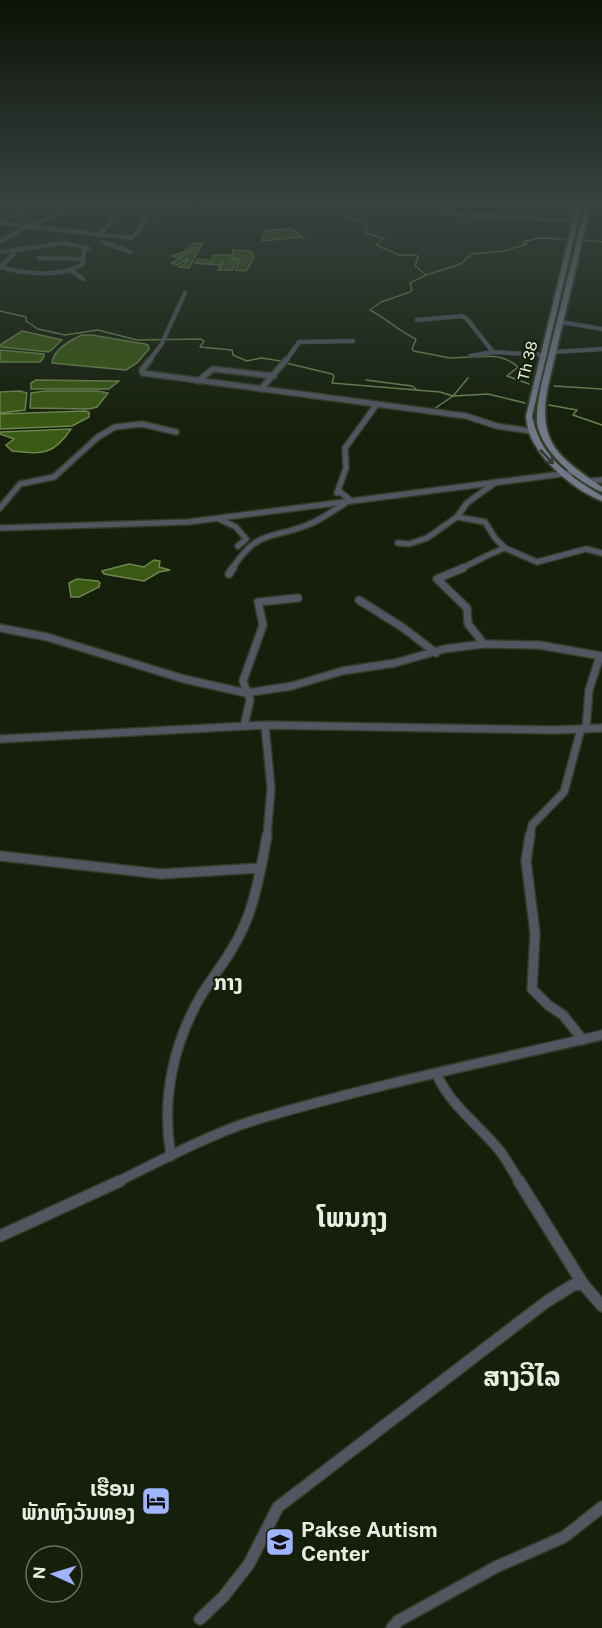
<svg xmlns="http://www.w3.org/2000/svg" width="602" height="1628" viewBox="0 0 602 1628" font-family="'Public Sans','Noto Sans Lao',sans-serif">
  <rect width="100%" height="100%" fill="#161f0b"/>
  <path fill="#3a5912" stroke="#6e8650" stroke-width="1.5" d="M291,228L303,237L262,241L265,231Z
    M194,243L202,244L189,268L178,267L185,264L188,259L177,265L172,263L197,246L180,258L172,256L182,253Z
    M233,250L250,251L254,258L246,271L235,270L240,259H232Z
    M213,255H230V260H237L232,270H218L224,260L220,265L195,263L198,259L212,261Z
    M22,331L62,340L49,352L0,347V345Z
    M82,335H92L145,344L148,345L149,349L137,363L126,370L52,363C53,350 71,340 82,335Z
    M0,350L44,354V357L40,362H0Z
    M36,380L114,381H119L109,389H31V383Z
    M20,391L27,393L25,410L0,413V392Z
    M46,391H98L108,393L97,407L89,409L30,408L31,393Z
    M85,411L89,412V417L72,426L0,429V414Z
    M71,429C53,456 42,454 12,451L6,445L14,439L0,434V432Z
    M154,560L160,561L159,567L170,570L159,572L144,581L104,574L102,571L129,564L144,567Z
    M77,579L98,581L100,583L99,587L79,597H71L69,583Z"/>
  <g fill="none" stroke-linecap="round" stroke-linejoin="round">
    <path stroke="#6e8650" stroke-width="1.5" d="M195,200L197,212
      M345,200L351,204L343,208L358,212L348,216L369,226L365,229L366,233L384,239L376,245L399,255H416L418,257L415,266L426,275L410,283L412,290L410,292L381,302L370,310C387,319 399,331 416,339L412,349L414,351L450,358L470,357
      M585,240L602,242
      M426,275L461,264L471,254L504,251L527,244L523,242L539,238L565,239
      M0,311L26,317V321L38,329L65,335L98,330L137,340L201,339L204,341L200,347L232,350L233,355L247,361L261,358L281,361
      M476,357C492,355 506,356 518,367L507,376L529,384
      M286,363L332,374L334,376L332,383L440,392L453,396L488,394L525,403
      M366,380L412,386L417,390
      M554,386L602,389
      M549,405L577,410L573,415L602,425
      M434,409L453,396L468,378"/>
    <g stroke="#333c29" stroke-width="5">
      <path id="street-far4" d="M2,200L40,202
        M537,200L578,211
        M422,212L576,221
        M0,222L46,200
        M0,223L132,238L148,217L162,213
        M28,227L67,210L35,205
        M99,235L112,222
        M0,242L26,227
        M102,242L131,252
        M0,252L64,243L88,248L84,251L83,264C60,278 25,274 0,267
        M39,258L83,259
        M0,267L14,254L13,251
        M72,271L83,279
        M417,320L462,316L467,319L493,352
        M561,322L602,329
        M554,352L602,349
        M470,356L493,352L543,355
        M148,362L161,345L185,293
        M285,362L299,342L353,341"/>
    </g>
    <g stroke="#333c29" stroke-width="8">
      <path id="street-far3" d="M150,360L142,370L143,373L466,416L497,426L530,431
        M198,381L213,369L274,376
        M261,389L286,360
        M589,481L602,480
        M337,493L346,468L345,448L377,404
        M0,508L20,484L54,477L98,437L115,427L142,424L176,432
        M457,517L485,522L495,538L505,548
        M219,519L236,527L246,539L238,546
        M0,528L188,522L577,472
        M398,543L409,544L427,538L457,517L467,503L496,482
        M232,569C258,528 272,540 310,524C324,518 337,508 350,500L339,491
        M460,569C476,562 488,554 505,548L537,562L586,549L602,553"/>
    </g>
    <g stroke="#333c29" stroke-width="10">
      <path id="street-far2" d="M463,568L437,579L467,608L468,624L484,644
        M229,574L233,568
        M359,600L402,627L436,653
        M0,628L47,637L184,679L246,693L292,686L342,671L395,663L444,649L484,644L539,645L602,656
        M265,725L271,788L267,837
        M244,726L250,700L243,681L263,625L258,602L298,598
        M586,729L589,690L600,656
        M0,739L265,725L556,730L602,728
        M530,837L532,825L564,792L581,729"/>
    </g>
    <g stroke="#333c29" stroke-width="12">
      <path id="street-far1" d="M530,835L526,861L535,933L532,989L548,1005L563,1015L583,1040
        M0,856L161,874L260,868
        M437,1075C451,1106 479,1125 500,1151C507,1160 513,1172 520,1182
        M171,1156C161,1100 173,1043 202,994C216,972 233,952 243,928C254,906 263,860 267,835
        M117,1182C160,1161 210,1134 255,1120C369,1086 486,1062 602,1035"/>
    </g>
    <g stroke="#333c29" stroke-width="14">
      <path id="street" d="M519,1181L583,1284L602,1306
        M0,1236L120,1181
        M200,1619L224,1596L249,1564L278,1507L546,1302L573,1285L583,1284
        M392,1628L398,1621L496,1567L564,1537L602,1507"/>
    </g>
    <g stroke="#333c29" stroke-width="4">
      <path id="secondary" d="M578,200H583L532,416C540,457 568,475 602,496V501C578,492 546,466 534,443C529,435 527,426 526,416Z
        M587,200H592L548,386C537,443 558,457 602,487V492C577,482 541,451 537,423C536,411 539,398 541,386Z"/>
    </g>
    <use href="#street-far4" stroke="#535661" stroke-width="4"/>
    <use href="#street-far3" stroke="#535661" stroke-width="5"/>
    <use href="#street-far2" stroke="#535661" stroke-width="7"/>
    <use href="#street-far1" stroke="#535661" stroke-width="9"/>
    <use href="#street" stroke="#535661" stroke-width="11"/>
    <use href="#secondary" fill="#737888" fill-rule="evenodd"/>
  </g>
  <defs><path id="oneway-shaft" d="M-6 0H5M1.5-3L5.5 0L1.5 3" fill="none" stroke-width="1.6" stroke-linecap="round" stroke-linejoin="round" transform="scale(1.5)"/></defs>
  <use stroke="#323a30" href="#oneway-shaft" transform="translate(547 457) rotate(47)"/>
  <linearGradient id="sky" x2="0" y2="1"><stop stop-color="#0c1106"/><stop offset="0.47" stop-color="#36423f"/><stop offset="1" stop-color="#36423f" stop-opacity="0"/></linearGradient>
  <rect width="602" height="428" fill="url(#sky)"/>
  <defs>
    <g id="hotel-square" transform="scale(1.5)"><rect x="-9" y="-9" width="18" height="18" rx="4" fill="#a0b3fd" stroke="#161f0b"/><path d="M-6-4.5h1.5V1H6V5H4.5V3h-9V5H-6ZM-4 0a1.8 1.8 0 1 1 3.6 0ZM.5 0V-2.5h3Q6-2.5 6 0Z" fill="#111"/></g>
    <g id="school-square" transform="scale(1.5)"><rect x="-9" y="-9" width="18" height="18" rx="4" fill="#a0b3fd" stroke="#161f0b"/><path d="M0-5L7-2L0 1L-7-2ZM-4 1L0 2.5L4 1V4Q0 6-4 4Z" fill="#111"/></g>
  </defs>
  <g fill-rule="evenodd">
    <use href="#hotel-square" x="156" y="1501"/>
    <use href="#school-square" x="280" y="1542"/>
  </g>
  <g text-anchor="middle" stroke-width="4.5" stroke-linejoin="round" paint-order="stroke">
    <g font-size="15" fill="#e8efe2" stroke="#161f0b">
      <text transform="translate(528 361) rotate(-76)" y="5">Th 38</text>
    </g>
    <g font-size="21" font-weight="bold" fill="#e8efe2" stroke="#161f0b">
      <text x="228" y="990">ກາງ</text>
    </g>
    <g font-size="21" font-weight="bold" fill="#e8efe2" stroke="#161f0b" text-anchor="end">
      <text x="135" y="1496">ເຮືອນ<tspan x="135" dy="24">ພັກຫົງວັນທອງ</tspan></text>
      <text x="301" y="1537" text-anchor="start">Pakse Autism<tspan x="301" dy="24">Center</tspan></text>
    </g>
    <g font-size="26" font-weight="bold" fill="#e8efe2" stroke="#161f0b">
      <text x="352" y="1227">ໂພນກຸງ</text>
      <text x="522" y="1386">ສາງວີໄລ</text>
    </g>
  </g>
  <g transform="translate(54 1574) rotate(274)"><circle r="28" fill="#161f0b" stroke="#6a7261" stroke-width="1.5"/>
  <path d="M0-4.5L10 22L0 15L-10 22Z" fill="#a0b3fd"/>
  <text y="-9" font-size="16" font-weight="bold" text-anchor="middle" fill="#e8efe2">N</text>
  </g>
</svg>
